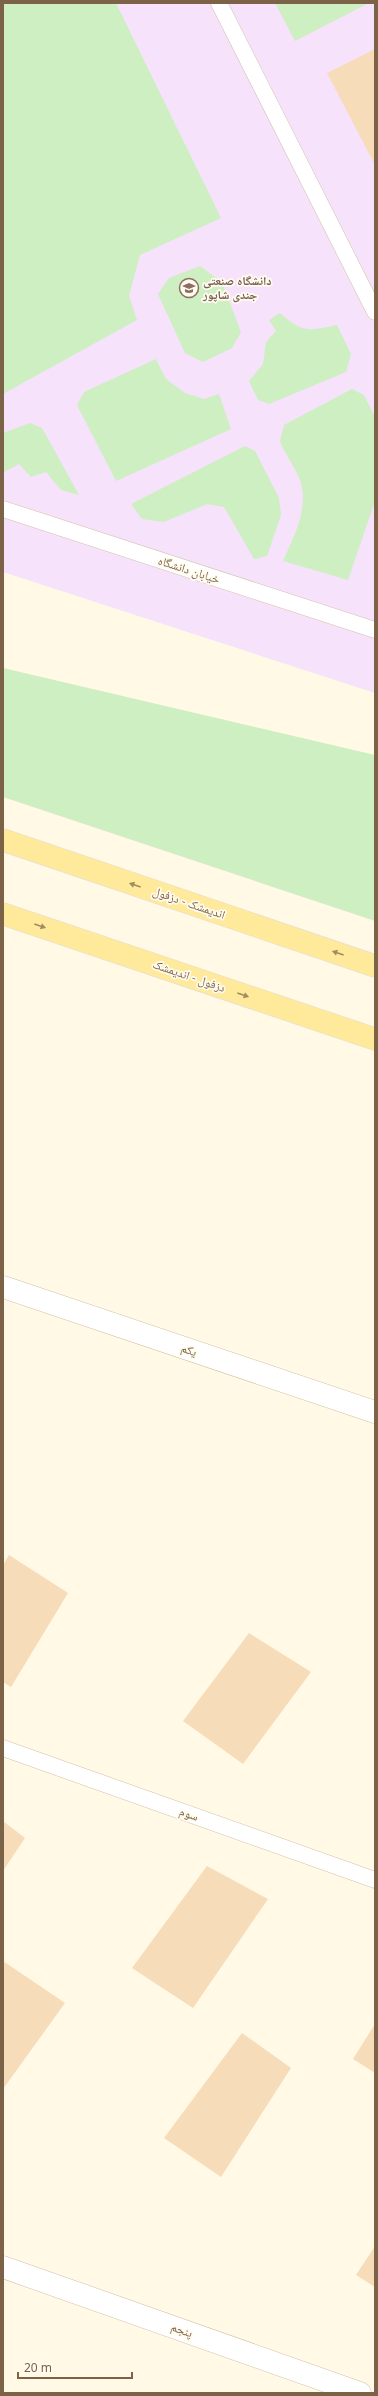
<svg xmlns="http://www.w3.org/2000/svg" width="378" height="2396" viewBox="0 0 378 2396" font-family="'Noto Sans','Noto Naskh Arabic',sans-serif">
  <rect width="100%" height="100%" fill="#fff9e6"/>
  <path fill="#f6e2fb" d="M3,3H375V693L3,572Z"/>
  <path fill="#cdefc2" d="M3,3H116L221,218L140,255L129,296L137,320L3,394Z
    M275,3H369L295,41Z
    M200,266L222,282L241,332L232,348L203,362L185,353L158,294L169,278Z
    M280,313C302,333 309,331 337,325L351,354L346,372L269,404L258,400L249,381L263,364L266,342L276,331L269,320Z
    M156,359L166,379L185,393L204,399L219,394L231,429L116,481L77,405L84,392Z
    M352,389L364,395L375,417V501L348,580L283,561C294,536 308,511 301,483C297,469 285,455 280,441L284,425Z
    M30,423L42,428L79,495L61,490L46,472L31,477L19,464L4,472L3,433Z
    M245,446L255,451L279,498L281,515L267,556L254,559L224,507L207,504L164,522L142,519L131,504Z
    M3,668L375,755V921L3,797Z"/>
  <path fill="#f7dcba" d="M375,49V165L327,73Z
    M9,1555L68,1593L11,1687L3,1682V1565Z
    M249,1633L311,1672L243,1764L183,1721Z
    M3,1821L25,1838L3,1871Z
    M207,1866L268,1899L193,2008L132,1968Z
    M3,1961L65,2003L3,2089Z
    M375,2024V2073L353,2059Z
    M242,2033L291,2068L221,2177L164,2138Z
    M375,2246V2287L356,2275Z"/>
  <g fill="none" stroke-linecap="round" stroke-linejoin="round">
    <g stroke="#d3c2aa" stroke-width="17">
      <path id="lane" d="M219,3L375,312
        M3,509L375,630
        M3,1748L375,1880"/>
    </g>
    <g stroke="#d3c2aa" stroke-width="23">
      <path id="street" d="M3,1287L375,1412
        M3,2267L360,2393"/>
    </g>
    <g stroke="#e2dcd7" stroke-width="23">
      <path id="primary" d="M3,840L375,966
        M3,914L375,1039"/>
    </g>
    <use href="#lane" stroke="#fff" stroke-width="16"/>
    <use href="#street" stroke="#fff" stroke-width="22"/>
    <use href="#primary" stroke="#ffea9c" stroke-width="22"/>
  </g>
  <defs><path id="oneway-solid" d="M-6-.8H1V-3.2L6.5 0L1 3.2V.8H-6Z"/></defs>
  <g fill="#a38b60">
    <use href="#oneway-solid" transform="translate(135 885) rotate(-161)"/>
    <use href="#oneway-solid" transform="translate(40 926) rotate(19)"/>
    <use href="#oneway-solid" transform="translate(338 953) rotate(-161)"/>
    <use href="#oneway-solid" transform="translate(243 995) rotate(19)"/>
  </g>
  <defs>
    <g id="university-ring" transform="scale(1)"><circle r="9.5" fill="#fffbee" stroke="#8d6e63" stroke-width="1.5"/><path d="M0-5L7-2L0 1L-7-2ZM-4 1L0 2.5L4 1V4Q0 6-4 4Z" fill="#8d6e63"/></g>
  </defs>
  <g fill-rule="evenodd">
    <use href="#university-ring" x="189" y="288"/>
  </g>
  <g text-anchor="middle" stroke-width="3.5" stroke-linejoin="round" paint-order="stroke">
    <g font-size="12" font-weight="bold" fill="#785e54" stroke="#fffbee" text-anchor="start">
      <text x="203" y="285">دانشگاه صنعتی<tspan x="203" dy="14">جندی شاپور</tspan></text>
    </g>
    <g font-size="12" fill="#7c6247" stroke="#fffbee">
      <text transform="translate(189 570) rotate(18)" y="4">خیابان دانشگاه</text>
      <text transform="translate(189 903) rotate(19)" y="4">اندیمشک - دزفول</text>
      <text transform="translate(189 976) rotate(19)" y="4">دزفول - اندیمشک</text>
      <text transform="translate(189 1350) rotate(19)" y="4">یکم</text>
      <text transform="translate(189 1814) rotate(20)" y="4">سوم</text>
      <text transform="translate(182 2330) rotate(20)" y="4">پنجم</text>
    </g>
  </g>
  <rect width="378" height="2396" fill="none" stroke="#7c6247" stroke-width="8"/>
  <path d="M18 2372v6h114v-6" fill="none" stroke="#7c6247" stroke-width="2"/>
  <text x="24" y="2372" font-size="12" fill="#7c6247" stroke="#fffbee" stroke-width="3" paint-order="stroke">20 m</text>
</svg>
